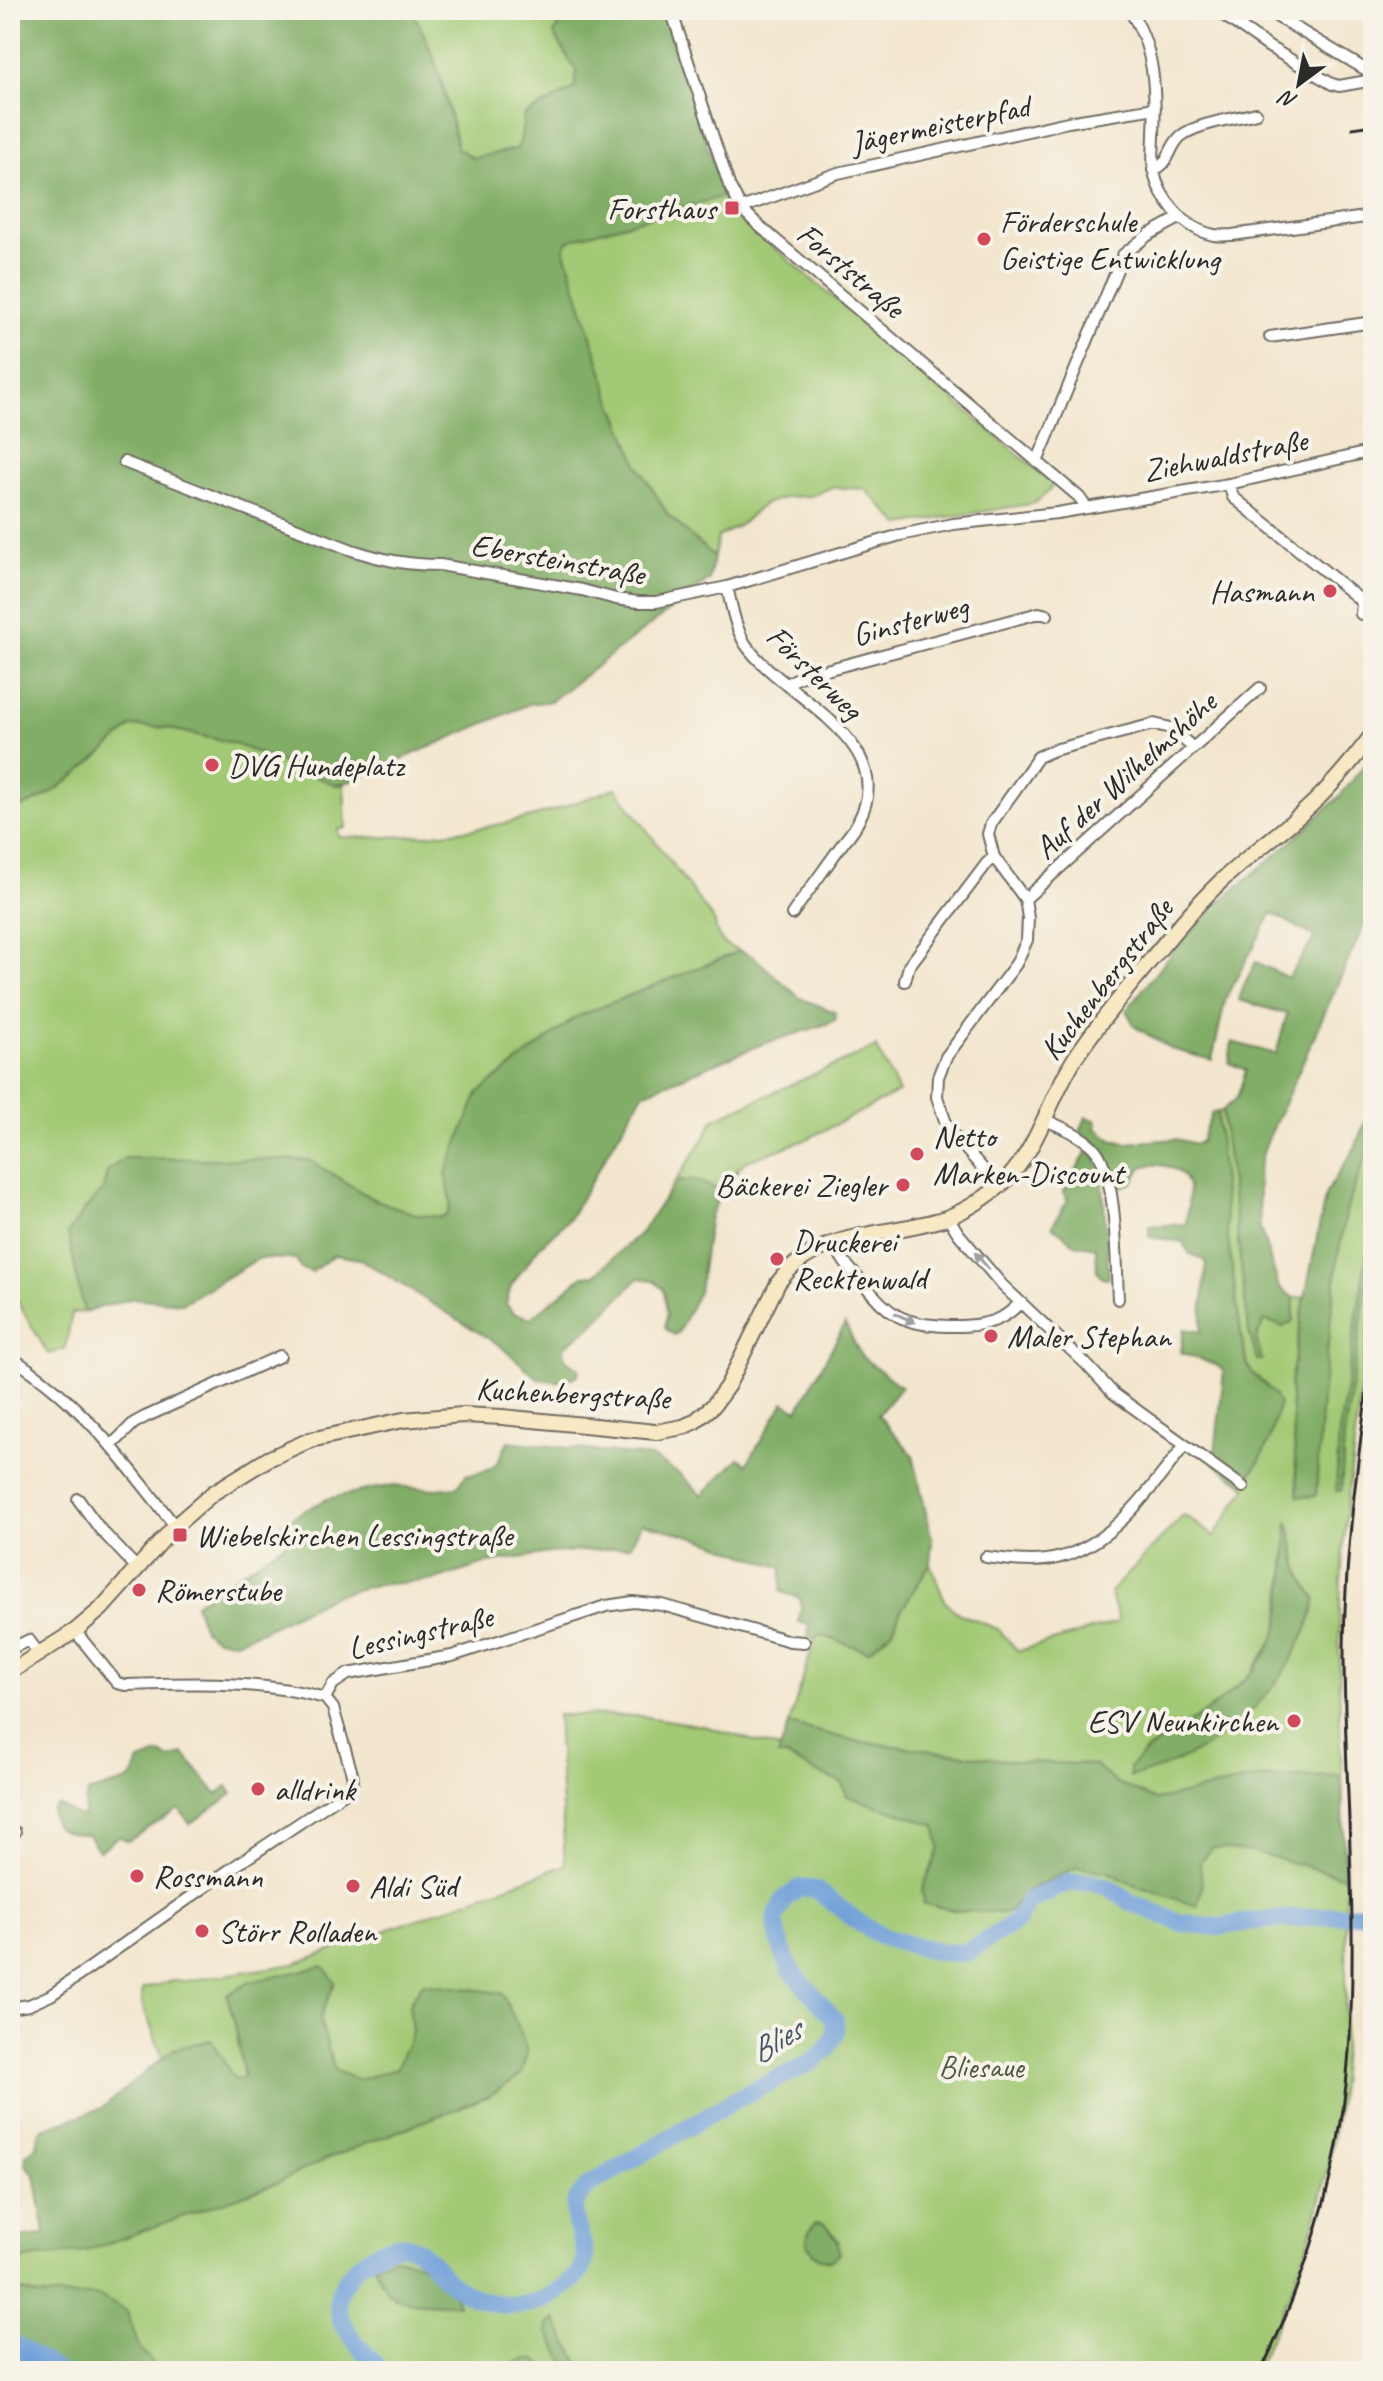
<svg xmlns="http://www.w3.org/2000/svg" width="1383" height="2381" viewBox="0 0 1383 2381" font-family="Caveat,sans-serif">
  <rect width="100%" height="100%" fill="#f7f3e8"/>
  <filter id="ink" filterUnits="userSpaceOnUse"><feTurbulence type="fractalNoise" baseFrequency=".0125" numOctaves="2"/><feDisplacementMap in="SourceGraphic" scale="16" xChannelSelector="R" yChannelSelector="G"/><feConvolveMatrix kernelMatrix="1 2 1 2 8 2 1 2 1" color-interpolation-filters="sRGB"/></filter>
  <filter id="wash" filterUnits="userSpaceOnUse"><feTurbulence type="fractalNoise" baseFrequency=".006" numOctaves="4" result="noise"/><feDisplacementMap in="SourceGraphic" scale="32" xChannelSelector="R" yChannelSelector="G"/><feGaussianBlur stdDeviation="1.8" result="paint"/><feColorMatrix in="noise" values="0 0 0 0 0 0 0 0 0 0 0 0 0 0 0 0 0 1.4 0 .05"/><feComposite in="paint" operator="in"/></filter>
  <g filter="url(#wash)">
    <rect width="100%" height="100%" fill="#f3e6ce"/>
    <path fill="#a2c975" stroke="#667a50" stroke-width="2" fill-rule="evenodd" d="M411,10H571L564,15L554,34L577,72L575,88L524,116L521,139L517,149L473,158L457,148C448,101 436,51 411,10Z
      M10,172L18,179L16,220L10,229Z
      M724,196C727,215 740,222 756,232L1053,484L1050,490L1035,503L900,525L865,489L832,487L811,496L787,497L764,504L740,525L718,537L714,557L668,515L638,465L609,394L564,248L566,242L579,237Z
      M132,726L166,728L233,743L336,785H344L346,828L338,829L339,837C401,839 462,834 523,819C554,812 585,798 616,788L715,922C716,939 724,946 740,951L576,1017L446,1172L451,1202L449,1213L442,1217L418,1215L373,1199L309,1160L108,1170L102,1192L87,1207L68,1233L84,1312L72,1313L65,1349L48,1354L10,1289V808C42,811 107,748 132,726Z
      M876,1047L899,1092L807,1139L745,1162L717,1190L694,1180L675,1182L705,1137L714,1119Z
      M1222,1111L1249,1331L1261,1359L1256,1338L1265,1319L1293,1321L1294,1298L1305,1297L1290,1385L1299,1497L1316,1496L1322,1396L1338,1255L1347,1208L1373,1135V1214L1339,1432L1337,1491H1341L1344,1436L1373,1243C1373,1260 1374,1279 1373,1297C1370,1321 1365,1345 1363,1369C1354,1447 1343,1526 1340,1604C1334,1799 1367,1998 1323,2190C1309,2253 1283,2312 1255,2371H10V2248L56,2234L174,2049L163,2059L142,2003V1989L173,1981H186L294,1964L565,1865L557,1715L640,1716L704,1726L781,1749L779,1755L851,1740L789,1724L815,1639L820,1635L868,1651L893,1630L900,1612L930,1564L945,1602L958,1613L998,1629L1018,1651L1119,1622L1110,1592L1184,1515L1214,1536L1246,1488L1243,1484L1259,1462L1267,1386L1254,1375L1247,1364L1241,1334L1227,1232L1217,1112ZM1289,1523L1300,1572L1313,1613C1279,1695 1220,1757 1130,1776L1143,1753L1217,1704L1250,1674L1275,1638L1280,1622Z"/>
    <path fill="#81ad66" stroke="#566c48" stroke-width="2" d="M10,10H411C436,51 447,101 457,148L473,158L517,149L521,139L524,116L575,88L577,72L554,34L564,15L571,10H663L724,196L579,237L567,242L564,248L609,394L638,465L668,515L714,557L709,580L551,701L529,704L351,781L336,785L233,743L166,728L132,726C108,748 42,811 10,808V229L16,220L18,179L10,172Z
      M1373,754V918L1365,923L1265,1146L1258,1171L1260,1228L1279,1287L1294,1298L1293,1321L1283,1327L1265,1320L1256,1338L1262,1360H1257L1249,1331L1222,1111L1237,1098L1246,1070L1229,1063L1232,1042L1276,1054L1287,1014L1239,1000L1244,985L1256,962L1288,978L1315,937L1272,913L1226,997L1212,1060L1171,1049L1134,1026L1127,1010L1173,951L1216,905L1291,842L1340,796Z
      M740,951L754,957L800,998L835,1012L836,1019L830,1023L760,1045L643,1093L569,1219L539,1247L511,1286L506,1304L514,1313L531,1318L583,1276L595,1275L642,1231L675,1182L694,1180L717,1189L730,1175L739,1170L722,1193L710,1215L699,1291L678,1333L674,1335L665,1328L667,1314L664,1290L653,1280L639,1278L587,1330L564,1346L565,1359L579,1369L578,1375L563,1382L539,1379L499,1345L360,1259L334,1255L312,1272L301,1269L296,1259L260,1258L182,1303L133,1298L84,1312L68,1233L87,1207L102,1192L108,1170L125,1158L309,1160L373,1199L418,1215L442,1217L448,1213L451,1202L446,1173L478,1093L576,1017Z
      M1373,1094V1135L1347,1208L1338,1255L1322,1396L1316,1496L1298,1497L1290,1385L1305,1297L1326,1193L1355,1148L1370,1110Z
      M1217,1112L1227,1232L1241,1334L1247,1364L1254,1375L1274,1394L1279,1405L1269,1441L1259,1462L1243,1484L1214,1463L1224,1371L1216,1365L1181,1352L1184,1329L1201,1332L1206,1261L1190,1254L1183,1242L1149,1237V1226L1186,1224C1187,1212 1191,1195 1187,1184C1182,1166 1157,1162 1142,1167L1132,1183L1117,1188L1103,1151L1080,1132L1086,1117L1097,1121L1096,1128L1112,1140L1127,1143L1176,1139L1196,1144L1202,1141C1203,1131 1209,1123 1212,1113Z
      M1087,1152L1095,1157L1102,1173L1109,1278H1103L1097,1271L1096,1248L1075,1244L1052,1226L1068,1200L1063,1192Z
      M1373,1214V1243L1344,1436L1341,1491H1336L1339,1432Z
      M845,1324L861,1356L901,1387L878,1415L913,1455L932,1540L930,1564L900,1612L893,1630L868,1651L820,1635L815,1639L808,1636L809,1625L798,1622L801,1608L800,1598L781,1592L782,1568L702,1539L642,1523L630,1546L599,1550L549,1553L488,1563L435,1580L375,1585L331,1596L262,1631L236,1641L216,1639L204,1630L195,1604L287,1542L281,1523L327,1499L371,1489L391,1486L436,1489L457,1487L466,1475C497,1470 495,1468 508,1441L651,1457L681,1475L702,1495L739,1458L747,1464L784,1402L798,1410Z
      M1288,1520C1294,1546 1296,1578 1316,1597C1313,1620 1303,1640 1291,1660C1255,1720 1198,1761 1130,1777V1767C1154,1742 1186,1726 1215,1705C1238,1688 1264,1664 1275,1636C1286,1611 1286,1550 1288,1520Z
      M789,1724L856,1741L1015,1761L1096,1765L1113,1781L1156,1800L1256,1778L1342,1776L1345,1877L1254,1852L1212,1848L1200,1861L1202,1888L1197,1906L1132,1884L1109,1872L1077,1867L1027,1891L1007,1913L958,1911L924,1904L922,1890L940,1847L935,1825L847,1796L841,1782L815,1772L786,1756H778Z
      M160,1754L170,1759L184,1754L217,1794L228,1786L233,1794L190,1824L179,1809L128,1841L119,1836L99,1851L88,1835C68,1832 51,1834 52,1810L57,1805C67,1808 72,1815 83,1817L87,1793L125,1782L133,1776L139,1761Z
      M323,1966L335,1982L320,2018L334,2070L357,2080L396,2069L412,2033L409,2003L423,1983L502,1993L521,2033L527,2052L521,2075L489,2096L324,2160L274,2184L86,2251L26,2259L10,2272V2239L45,2234L35,2175L25,2164L26,2155L37,2146L39,2133L42,2129L102,2108L174,2049L211,2040L234,2079L244,2078L237,2033L227,1995L250,1982Z
      M816,2223L824,2224L838,2240L839,2254L830,2261C809,2257 799,2239 816,2223Z
      M394,2257C422,2260 445,2277 458,2304C440,2303 402,2306 389,2293C383,2287 378,2274 374,2266Z
      M10,2276L15,2289L39,2296H100L127,2312L139,2347L160,2371H10Z
      M555,2319L583,2371H570L548,2333L547,2325Z
      M525,2359L536,2360L543,2365L542,2371H512L515,2363Z"/>
    <g fill="none" stroke-linecap="round" stroke-linejoin="round">
      <path stroke="#6e9fd8" stroke-width="18" d="M10,2341L57,2371
        M381,2371C361,2347 324,2318 343,2284C350,2273 357,2264 368,2258C378,2251 395,2242 407,2245C423,2249 434,2266 444,2277C468,2300 506,2312 539,2301C550,2298 561,2289 570,2282C603,2257 570,2234 575,2204C577,2197 584,2191 589,2185L738,2098L812,2062L826,2050L836,2034L835,2020L790,1969L779,1941L775,1919L784,1899L800,1888L816,1890L861,1924L885,1938L939,1952L965,1953L1015,1923L1028,1901L1067,1883L1090,1882L1110,1888L1130,1902L1181,1923L1219,1927L1254,1921L1373,1913"/>
    </g>
  </g>
  <g filter="url(#ink)">
    <g fill="none" stroke-linecap="round" stroke-linejoin="round">
      <g stroke="#716c64" stroke-width="14">
        <path id="street" d="M671,10L729,185L741,208L757,224L1079,497L1087,508
          M1129,10C1155,46 1156,91 1154,134C1154,146 1152,159 1154,171C1158,198 1186,230 1214,235C1220,236 1227,235 1232,235L1373,216
          M1216,10L1269,47L1332,84L1339,86L1373,80
          M1266,10L1373,74
          M1153,170C1171,164 1168,147 1181,136C1198,123 1235,119 1256,113
          M741,208L838,173L1068,122L1155,108
          M1270,337L1373,322
          M124,462L352,550C383,560 407,565 440,565L582,590L616,599L638,602H656L727,587L900,535L953,524L1057,513L1229,484L1373,451
          M1037,462L1123,255L1148,235L1181,217
          M1229,484L1233,497L1358,598L1362,605L1361,614
          M727,587C732,607 735,628 746,645C781,696 901,740 859,820C854,831 845,840 838,850C823,871 807,893 792,914
          M788,683L800,677L1039,613L1047,615
          M1025,899L1260,688
          M905,981L909,966L987,863L994,857
          M1044,1119C1060,1127 1080,1134 1093,1147C1118,1172 1116,1263 1118,1299
          M999,1187L948,1129L937,1097L938,1077L946,1057L1016,964L1027,940L1028,918L1025,899L994,857L988,834L991,824L1038,757L1054,750L1154,724L1171,728L1193,748
          M948,1217L958,1233L1002,1285L1086,1364L1113,1393L1243,1487
          M836,1242C839,1259 850,1269 862,1282C873,1294 883,1308 898,1316C920,1328 977,1330 1000,1318C1008,1315 1014,1309 1020,1303
          M10,1357C79,1399 126,1463 175,1526
          M112,1445L134,1423L145,1417L280,1356
          M78,1499L100,1529L138,1569
          M986,1557C1011,1560 1037,1564 1061,1557C1115,1542 1151,1488 1184,1446
          M75,1631L117,1683L125,1685C192,1683 260,1680 325,1698
          M10,1649L29,1640L39,1654
          M325,1698L333,1684L348,1674L452,1656L606,1606L633,1602L662,1605L790,1641L804,1642
          M10,1832H15
          M10,2008L29,2005L51,1995L232,1868L349,1790L352,1786L353,1777L333,1708L325,1698"/>
      </g>
      <g stroke="#716c64" stroke-width="18">
        <path id="secondary" d="M10,1672L75,1631L101,1609L175,1526L213,1493L268,1459L310,1440L403,1420L463,1415L502,1417L656,1432L683,1427L694,1422L713,1406L728,1385L778,1283C817,1228 891,1237 949,1217C966,1210 982,1200 996,1189C1038,1156 1048,1098 1077,1055C1095,1028 1116,1003 1136,978C1163,945 1190,911 1220,882C1245,858 1274,838 1300,815C1327,792 1351,763 1373,734"/>
      </g>
      <use href="#street" stroke="#fff" stroke-width="10"/>
      <use href="#secondary" stroke="#f8e8c3" stroke-width="14"/>
      <path stroke="#2b2b2b" stroke-width="3" d="M1352,128L1373,125
        M1261,2371C1309,2271 1342,2162 1349,2051C1358,1920 1345,1788 1344,1657C1344,1552 1360,1446 1373,1343"/>
    </g>
    <defs><path id="oneway-solid" d="M-6-.8H1V-3.2L6.5 0L1 3.2V.8H-6Z" transform="scale(2)"/></defs>
    <g fill="#a0a0a0">
      <use href="#oneway-solid" transform="translate(982 1261) rotate(-130)"/>
      <use href="#oneway-solid" transform="translate(905 1318) rotate(24)"/>
    </g>
  </g>
  <g fill="#d1495b" stroke="#f7f3e8" stroke-width="3">
    <rect x="724" y="200" width="16" height="16" rx="4"/>
    <circle cx="984" cy="239" r="8"/>
    <circle cx="1330" cy="591" r="8"/>
    <circle cx="212" cy="765" r="8"/>
    <circle cx="917" cy="1154" r="8"/>
    <circle cx="903" cy="1185" r="8"/>
    <circle cx="777" cy="1259" r="8"/>
    <circle cx="991" cy="1336" r="8"/>
    <rect x="172" y="1527" width="16" height="16" rx="4"/>
    <circle cx="139" cy="1590" r="8"/>
    <circle cx="1294" cy="1721" r="8"/>
    <circle cx="258" cy="1789" r="8"/>
    <circle cx="137" cy="1876" r="8"/>
    <circle cx="353" cy="1886" r="8"/>
    <circle cx="202" cy="1931" r="8"/>
  </g>
  <g text-anchor="middle" stroke-width="8" stroke-linejoin="round" paint-order="stroke">
    <g font-size="32" fill="#2b2b2b" stroke="#f7f3e8">
      <text transform="translate(940 124) rotate(-12)" y="11">Jägermeisterpfad</text>
      <text transform="translate(851 270) rotate(40)" y="11">Forststraße</text>
      <text transform="translate(1225 455) rotate(-11)" y="11">Ziehwaldstraße</text>
      <text transform="translate(558 559) rotate(10)" y="11">Ebersteinstraße</text>
      <text transform="translate(910 620) rotate(-15)" y="11">Ginsterweg</text>
      <text transform="translate(815 672) rotate(44)" y="11">Försterweg</text>
      <text transform="translate(1125 775) rotate(-42)" y="11">Auf der Wilhelmshöhe</text>
      <text transform="translate(1106 979) rotate(-52)" y="11">Kuchenbergstraße</text>
      <text transform="translate(573 1393) rotate(3)" y="11">Kuchenbergstraße</text>
      <text transform="translate(420 1632) rotate(-13)" y="11">Lessingstraße</text>
    </g>
    <g font-size="32" fill="#2b2b2b" stroke="#f7f3e8" text-anchor="start">
      <text x="716" y="219" text-anchor="end">Forsthaus</text>
      <text x="1000" y="232">Förderschule<tspan x="1000" dy="37">Geistige Entwicklung</tspan></text>
      <text x="1314" y="602" text-anchor="end">Hasmann</text>
      <text x="228" y="776">DVG Hundeplatz</text>
      <text x="933" y="1147">Netto<tspan x="933" dy="37">Marken-Discount</tspan></text>
      <text x="887" y="1196" text-anchor="end">Bäckerei Ziegler</text>
      <text x="793" y="1252">Druckerei<tspan x="793" dy="37">Recktenwald</tspan></text>
      <text x="1007" y="1347">Maler Stephan</text>
      <text x="196" y="1546">Wiebelskirchen Lessingstraße</text>
      <text x="155" y="1601">Römerstube</text>
      <text x="1278" y="1732" text-anchor="end">ESV Neunkirchen</text>
      <text x="274" y="1800">alldrink</text>
      <text x="153" y="1887">Rossmann</text>
      <text x="369" y="1897">Aldi Süd</text>
      <text x="218" y="1942">Störr Rolladen</text>
    </g>
    <g font-size="32" fill="#4f5a41" stroke="#f7f3e8">
      <text x="981" y="2077">Bliesaue</text>
    </g>
    <g font-size="34" font-style="italic" fill="#425468" stroke="#f7f3e8">
      <text transform="translate(775 2040) rotate(-31)" y="12">Blies</text>
    </g>
  </g>
  <rect width="1383" height="2381" fill="none" stroke="#f7f3e8" stroke-width="40"/>
  <g transform="translate(1299 84) rotate(212)" stroke="#f7f3e8" stroke-width="6" paint-order="stroke">
  <path d="M0-6L14 30L0 20L-14 30Z" fill="#2b2b2b"/>
  <text y="-12" font-size="22" font-weight="bold" text-anchor="middle" fill="#2b2b2b">N</text>
  </g>
</svg>
